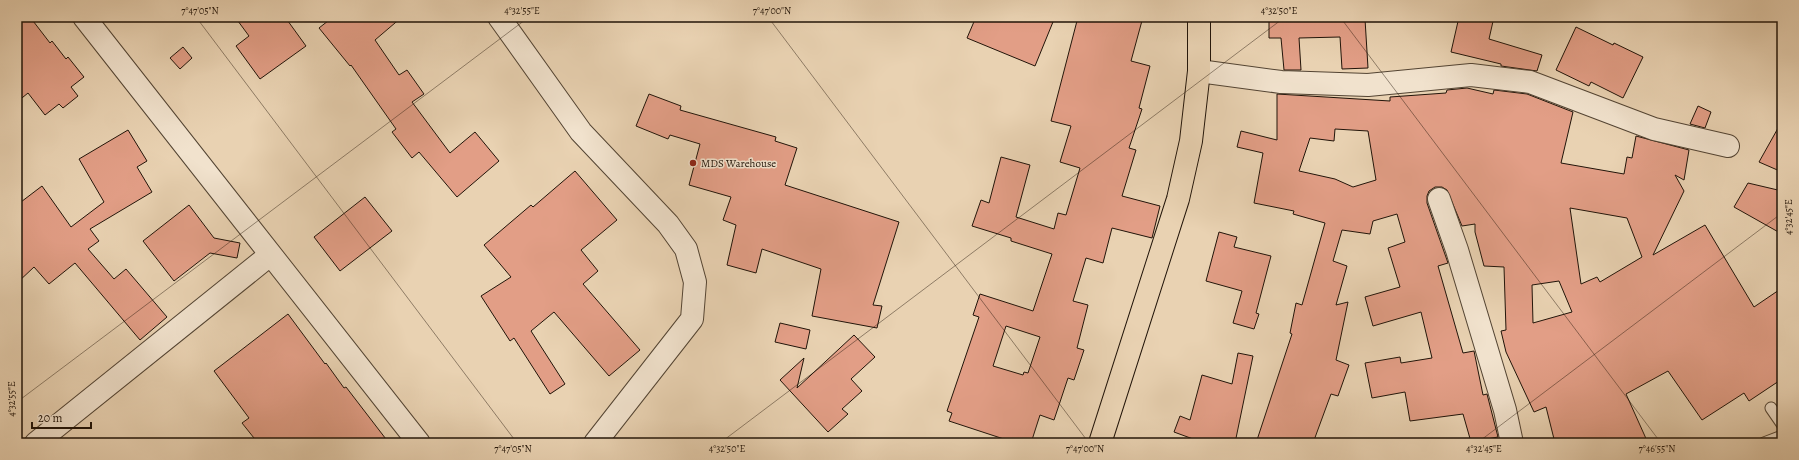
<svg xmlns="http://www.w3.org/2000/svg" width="1799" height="460" viewBox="0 0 1799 460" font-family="Alegreya,serif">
  <rect width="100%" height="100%" fill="#e9d2b2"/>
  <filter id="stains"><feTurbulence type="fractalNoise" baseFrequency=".005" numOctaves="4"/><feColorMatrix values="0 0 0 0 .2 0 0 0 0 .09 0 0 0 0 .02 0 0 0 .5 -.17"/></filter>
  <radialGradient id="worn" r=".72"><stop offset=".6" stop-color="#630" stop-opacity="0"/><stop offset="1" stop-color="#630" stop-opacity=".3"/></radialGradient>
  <path fill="#e29e86" stroke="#211409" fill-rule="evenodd" d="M17,17H30L50,43L52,41L66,59L68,57L84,77L71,87L78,96L63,108L59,104L45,115L28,93L17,102Z
    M235,17H285L306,46L260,79L236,46L249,36Z
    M333,17H402L375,40L399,75L407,70L424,94L412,102L450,153L475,132L499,161L457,197L419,152L412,158L392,132L396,129L351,65L350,66L319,28Z
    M976,17H1055L1035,66L967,38Z
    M1078,17H1143L1131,61L1150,66L1139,108L1142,109L1129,148L1136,150L1122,196L1160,206L1152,238L1112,228L1103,263L1086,258L1073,301L1088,305L1077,348L1084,350L1074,380L1068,378L1054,420L1040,415L1031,443H1016L949,421L952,413L947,411L979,317L973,315L980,294L1033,311L1052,254L1011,241V238L972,226L981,200L989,203L1001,157L1030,165L1016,217L1054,229L1058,213L1066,215L1080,168L1060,162L1071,126L1051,121ZM1006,326L1040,337L1028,373L1024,372L1023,375L993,366Z
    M1269,17H1326V21L1365,19L1368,68L1342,69L1340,37L1299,38L1301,70H1284L1281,38H1269Z
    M1459,17H1494L1489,39L1542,55L1537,71L1501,66V64L1451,52Z
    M1576,27L1613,45L1614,43L1643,57L1623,98L1591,82L1589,86L1556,70Z
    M183,47L192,58L180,69L170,58Z
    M1467,88L1493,94L1494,90L1527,94L1573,112L1561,163L1624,174L1627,157L1632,158L1636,136L1689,150L1684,180L1675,175L1684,191L1653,255L1705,225L1754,307L1782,288V379L1749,401L1744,393L1702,420L1668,371L1626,394L1648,443H1555L1546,407L1534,412L1506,352L1501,331L1506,330L1504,267L1484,266L1475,232V224L1462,226L1447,190L1442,187H1435L1429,191L1427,196V203L1448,263L1438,266L1463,353L1474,351L1483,395L1487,394L1498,437L1471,442L1463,414L1410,421L1405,392L1372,398L1365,363L1400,357L1401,363L1432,358L1421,312L1373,326L1365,297L1400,287L1388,248L1405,242L1397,214L1373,221L1370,234L1342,230L1333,261L1347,266L1336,305L1348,302L1336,360L1349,365L1338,396L1331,394L1313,443H1256L1292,334L1290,333L1296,303L1302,305L1325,223L1293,214L1294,211L1254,203L1263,153L1237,147L1241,131L1277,140V94L1390,101V97L1446,93L1447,90ZM1335,129L1368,131L1376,180L1353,187L1335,179L1299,171L1310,138L1334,141ZM1570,208L1627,218L1642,257L1600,282L1597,277L1581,284ZM1559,281L1572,312L1533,323L1532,285Z
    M649,94L681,106L680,110L776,137L775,141L797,148L785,185L899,222L873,305L882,306L877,328L812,316L821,269L762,249L756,273L727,265L736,225L723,220L731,197L689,185L700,144L670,135L668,139L636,126Z
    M1698,106L1711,112L1705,128L1690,124Z
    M1782,121V172L1759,162Z
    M128,130L147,161L137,167L152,192L90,229L99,241L88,249L114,279L126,269L167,317L140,340L75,263L49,284L34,267L17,283V205L42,186L71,227L104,202L79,159Z
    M575,171L617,220L581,250L598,271L583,284L640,350L609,376L554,312L531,331L565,384L550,394L514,338L510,341L481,296L511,277L484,245L531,205L533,207Z
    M1748,183L1782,191V234L1734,207Z
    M365,197L392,231L340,271L314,237Z
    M189,205L214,238L240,243L237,258L210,253L174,281L143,241Z
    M1219,232L1237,237L1234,247L1271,256L1256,313L1259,314L1254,329L1233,323L1242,291L1206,281Z
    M288,314L325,364L326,363L344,388L346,387L389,443H258L242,423L249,418L214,371Z
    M780,323L810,330L806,349L775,342Z
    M854,335L875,357L851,379L862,391L842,409L848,414L828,432L780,380L804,358L797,388Z
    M1238,353L1253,356L1235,443H1204L1174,432L1180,416L1190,420L1202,375L1232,384Z"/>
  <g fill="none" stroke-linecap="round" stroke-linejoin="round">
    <g stroke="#534433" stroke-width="13">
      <path id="lane" d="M1771,408L1782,424
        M1764,443L1782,436"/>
    </g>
    <g stroke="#534433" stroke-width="24">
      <path id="street" d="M84,17L419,443
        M499,17L581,132L668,224L686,249L695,282L692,319L595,443
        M1199,71L1281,82L1368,85L1471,75L1530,82L1654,129L1728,146
        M1439,199L1457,250L1505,410L1512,443
        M36,443L270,255"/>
    </g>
    <g stroke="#211409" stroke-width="24">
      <path id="primary" d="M1100,443L1178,199L1191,141L1199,71V17"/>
    </g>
    <use href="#lane" stroke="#f1e2cd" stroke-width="11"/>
    <use href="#street" stroke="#f1e2cd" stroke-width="22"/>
    <use href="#primary" stroke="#e9d2b2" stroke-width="22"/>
  </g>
  <path fill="none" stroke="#211409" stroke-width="1" stroke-opacity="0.45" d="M196,17L517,443M768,17L1089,443M1340,17L1661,443M17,402L529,17M720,443L1285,17M1477,443L1782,213"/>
  <circle fill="#8f2418" stroke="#f1e2cd" stroke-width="1.5" cx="693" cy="163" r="4"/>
  <g text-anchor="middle" stroke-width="3" stroke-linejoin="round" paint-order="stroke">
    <g font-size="11" fill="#211409" stroke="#f1e2cd" text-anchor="start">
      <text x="701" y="167">MDS Warehouse</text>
    </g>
  </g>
  <rect width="1799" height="460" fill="none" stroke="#e9d2b2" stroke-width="44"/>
  <path d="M32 422v6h59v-6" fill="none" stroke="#211409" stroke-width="2"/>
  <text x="38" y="422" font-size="12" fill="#211409" stroke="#f1e2cd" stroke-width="3" paint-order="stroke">20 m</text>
  <rect x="22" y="22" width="1755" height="416" fill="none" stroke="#211409" stroke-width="1.5"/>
  <g font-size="10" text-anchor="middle" fill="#211409">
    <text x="200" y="14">7°47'05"N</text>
    <text x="522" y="14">4°32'55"E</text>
    <text x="772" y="14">7°47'00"N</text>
    <text x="1279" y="14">4°32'50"E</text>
    <text transform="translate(1788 217) rotate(-90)" y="4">4°32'45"E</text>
    <text transform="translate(11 399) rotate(-90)" y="4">4°32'55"E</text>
    <text x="513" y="452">7°47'05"N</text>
    <text x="727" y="452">4°32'50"E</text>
    <text x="1085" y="452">7°47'00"N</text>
    <text x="1484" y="452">4°32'45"E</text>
    <text x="1657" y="452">7°46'55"N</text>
  </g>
  <rect width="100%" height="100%" filter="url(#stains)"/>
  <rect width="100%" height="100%" fill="url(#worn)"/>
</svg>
